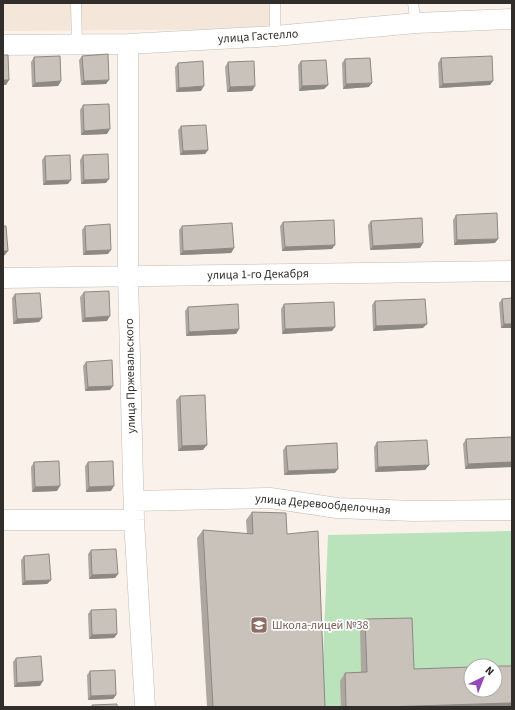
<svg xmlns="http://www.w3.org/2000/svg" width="515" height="710" viewBox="0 0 515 710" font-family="'Source Sans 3',sans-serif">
  <rect width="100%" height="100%" fill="#faf2ea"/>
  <path fill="#f4e6d8" d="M3,3H269L270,29L3,31Z"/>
  <path fill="#bae3bb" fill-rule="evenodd" d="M512,531V707H321L328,535ZM471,666H495V690H471Z"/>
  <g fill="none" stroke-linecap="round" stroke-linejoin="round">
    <g stroke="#c2bbb3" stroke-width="11">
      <path id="service" d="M76,3L77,45
        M275,3V36
        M413,3L416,23"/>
    </g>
    <g stroke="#c2bbb3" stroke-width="21">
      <path id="minor" d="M128,44V276L134,520L145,707
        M3,45L128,44L275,36L416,23L512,19
        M3,278L512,271
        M134,501L270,498L337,508L413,511L512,510
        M3,520H134"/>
    </g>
    <use href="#service" stroke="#fff" stroke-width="10"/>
    <use href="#minor" stroke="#fff" stroke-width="20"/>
  </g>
  <path fill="#ada7a0" d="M82,56L106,84L81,85L79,60Z
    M34,57L61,81L58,86L32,87L31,62Z
    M441,58L490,85L439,88L438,63Z
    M345,59L369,87L343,89L342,63Z
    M301,61L328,85L324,89L299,91L298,65Z
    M228,62L255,86L252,91L227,92L225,67Z
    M178,63L201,91L176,92L175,67Z
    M83,105L107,134L81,135L80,110Z
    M181,126L208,150L205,154L180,155L178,130Z
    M83,155L106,183L81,184L80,160Z
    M45,156L68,184L43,185L42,160Z
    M456,215L495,243L454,245L453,220Z
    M371,221L423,243L420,248L370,250L368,225Z
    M283,222L332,249L282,251L280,226Z
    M85,226L108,254L83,255L82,230Z
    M182,226L234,248L231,253L180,255L179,230Z
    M84,292L107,321L82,322L80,297Z
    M15,294L42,318L39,322L13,324L12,298Z
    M502,299L512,328H501L499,303Z
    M375,301L423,328L373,331L372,305Z
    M284,304L332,331L282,334L281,309Z
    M188,307L239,329L236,334L186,336L185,311Z
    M86,362L110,390L85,391L83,366Z
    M180,396L203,450L178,451L176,400Z
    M512,437V467L465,469L463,444L466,439Z
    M377,442L429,465L425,470L375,472L374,447Z
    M286,446L335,473L284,475L283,450Z
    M34,462L57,491L32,492L31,467Z
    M88,462L111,491L86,492L85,466Z
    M252,512L287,534L325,707H207L197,538L203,530L247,534L246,520Z
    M91,550L118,574L115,578L89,579L88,554Z
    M24,556L51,580L47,584L22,585L21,560Z
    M91,610L117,634L114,638L89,639L88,614Z
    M365,619L414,669L512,707H341L340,681L345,673L361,672L360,627Z
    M16,658L40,686L14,687L13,662Z
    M90,671L116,695L113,699L88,700L87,675Z"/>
  <path fill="#8d8882" d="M3,80H9L6,85H3Z
    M109,80L106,84L81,85L84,81Z
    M61,81L58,86L32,87L35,83Z
    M493,81L490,85L439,88L443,84Z
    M372,83L369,87L343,89L346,84Z
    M328,85L324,89L299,91L302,86Z
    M204,86L201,91L176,92L179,88Z
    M255,86L252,91L227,92L230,87Z
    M110,129L107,134L81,135L84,131Z
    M208,150L205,154L180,155L183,151Z
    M109,179L106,183L81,184L84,180Z
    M71,180L68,184L43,185L46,181Z
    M498,239L495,243L454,245L457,240Z
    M423,243L420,248L370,250L373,246Z
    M335,245L332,249L282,251L285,247Z
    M234,248L231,253L180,255L183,251Z
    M111,250L108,254L83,255L86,251Z
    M3,251H8L5,255L3,256Z
    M110,316L107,321L82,322L85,318Z
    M42,318L39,322L13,324L17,319Z
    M427,324L423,328L373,331L376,326Z
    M504,324H512V328H501Z
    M335,327L332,331L282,334L285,329Z
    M239,329L236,334L186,336L189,332Z
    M113,386L110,390L85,391L88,387Z
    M207,445L203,450L178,451L182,446Z
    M512,462V467L465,469L468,464Z
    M429,465L425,470L375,472L378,467Z
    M338,469L335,473L284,475L288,471Z
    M60,486L57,491L32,492L35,487Z
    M114,486L111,491L86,492L89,487Z
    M118,574L115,578L89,579L92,575Z
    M51,580L47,584L22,585L25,581Z
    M117,634L114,638L89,639L92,635Z
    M43,681L40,686L14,687L17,683Z
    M116,695L113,699L88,700L91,696Z
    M512,703V707H382Z"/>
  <path fill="#c9c2ba" stroke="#8d8882" d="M108,54L109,80L84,81L82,56Z
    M3,55H8L9,80H3Z
    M60,56L61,81L35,83L34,57Z
    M492,56L493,81L443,84L441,58Z
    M370,58L372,83L346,84L345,59Z
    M326,60L328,85L302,86L301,61Z
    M203,61L204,86L179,88L178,63Z
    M254,61L255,86L230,87L228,62Z
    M109,104L110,129L84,131L83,105Z
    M206,125L208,150L183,151L181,126Z
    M108,154L109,179L84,180L83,155Z
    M70,155L71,180L46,181L45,156Z
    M497,213L498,239L457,240L456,215Z
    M422,218L423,243L373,246L371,221Z
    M334,220L335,245L285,247L283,222Z
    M232,223L234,248L183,251L182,226Z
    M110,224L111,250L86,251L85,226Z
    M3,226H6L8,251H3Z
    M109,291L110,316L85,318L84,292Z
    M40,293L42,318L17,319L15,294Z
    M512,298V324H504L502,299Z
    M425,299L427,324L376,326L375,301Z
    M334,302L335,327L285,329L284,304Z
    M238,304L239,329L189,332L188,307Z
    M112,360L113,386L88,387L86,362Z
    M205,395L207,445L182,446L180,396Z
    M512,437V462L468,464L466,439Z
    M427,440L429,465L378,467L377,442Z
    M337,443L338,469L288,471L286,446Z
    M59,461L60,486L35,487L34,462Z
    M113,461L114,486L89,487L88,462Z
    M252,512L286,513L287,534L318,531L325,707H213L203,530L253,534Z
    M116,549L118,574L92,575L91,550Z
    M49,554L51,580L25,581L24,556Z
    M116,609L117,634L92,635L91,610Z
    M412,618L414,669L471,667V690H495V666H512V703L382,707H346L345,673L367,672L365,619Z
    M41,656L43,681L17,683L16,658Z
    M115,670L116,695L91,696L90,671Z
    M117,704V707H92V705Z"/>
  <defs>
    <g id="school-square" transform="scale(0.9)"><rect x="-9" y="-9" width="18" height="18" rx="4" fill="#8d6e63" stroke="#fff"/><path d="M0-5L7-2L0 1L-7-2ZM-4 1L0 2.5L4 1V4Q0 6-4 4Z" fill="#fff"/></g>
  </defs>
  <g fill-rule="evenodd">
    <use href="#school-square" x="259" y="625"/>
  </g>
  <g text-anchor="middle" stroke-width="3.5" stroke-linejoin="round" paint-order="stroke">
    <g font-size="12" fill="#302d2a" stroke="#fff">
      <text transform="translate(258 36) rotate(-4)" y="4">улица Гастелло</text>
      <text transform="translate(258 274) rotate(-1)" y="4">улица 1-го Декабря</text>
      <text transform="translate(130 376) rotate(-91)" y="4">улица Пржевальского</text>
      <text transform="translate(323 504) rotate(5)" y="4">улица Деревообделочная</text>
    </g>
    <g font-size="12" fill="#785e54" stroke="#fff" text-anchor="start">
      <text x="272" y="629">Школа-лицей №38</text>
    </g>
  </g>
  <rect width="515" height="710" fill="none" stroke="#302d2a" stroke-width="8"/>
  <g transform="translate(483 678) rotate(43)"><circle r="19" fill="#ffffff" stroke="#acabaa"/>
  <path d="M0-3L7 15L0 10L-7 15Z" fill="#9149bc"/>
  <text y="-6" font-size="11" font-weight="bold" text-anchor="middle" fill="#302d2a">N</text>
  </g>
</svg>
